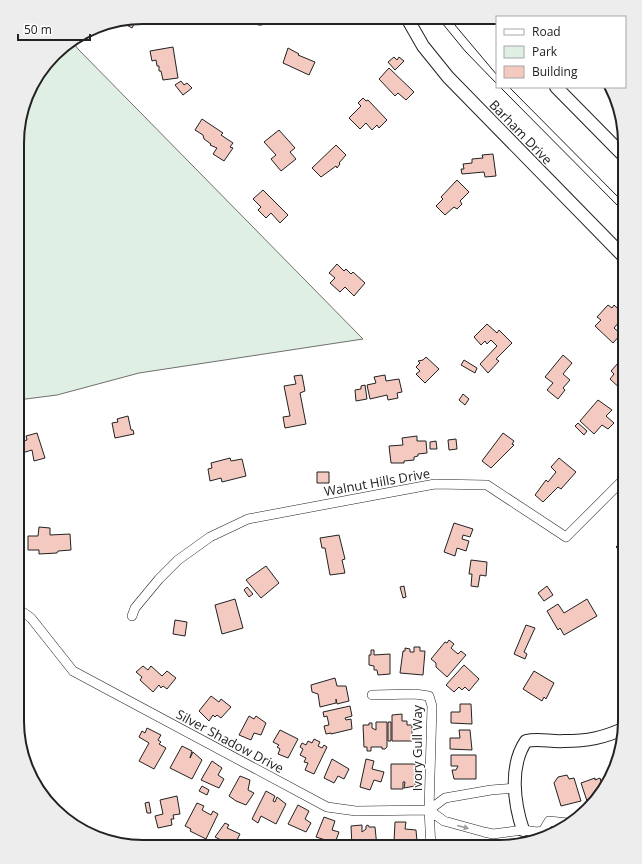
<svg xmlns="http://www.w3.org/2000/svg" width="642" height="864" viewBox="0 0 642 864" font-family="'Open Sans',sans-serif">
  <rect width="100%" height="100%" fill="#fff"/>
  <path fill="#e0efe3" stroke="#6f6f6f" d="M72,41L78,49L363,339L139,373L57,395L18,400V126L34,80L60,48Z"/>
  <path fill="#f3c9c0" stroke="#222" d="M125,20L134,24L132,28L123,23Z
    M173,47L178,78L163,80L161,71H159V66H157L156,60L152,61L150,51Z
    M288,48L299,54L298,55L315,62L309,75L283,63Z
    M394,57L397,60L399,57L404,61L395,70L388,62Z
    M389,68L414,92L406,100L398,93L395,96L379,79Z
    M181,81L184,85L187,83L192,88L183,95L175,85Z
    M363,98L366,101L368,100L387,120L379,128L377,125L372,130L366,123L360,129L349,118L361,106L358,103Z
    M202,119L223,133L221,135L233,143L230,147L233,148L224,161L213,154L217,148L210,145L211,144L204,139L203,135L195,130Z
    M279,130L295,148L290,152L296,159L281,171L271,159L276,155L264,142Z
    M336,145L346,155L339,163L340,164L337,168L336,166L321,177L312,168Z
    M493,154L496,176L485,177L484,172L462,174L461,169H464L463,164L472,163V159L483,158L482,155Z
    M457,180L469,192L460,201L462,204L457,209L454,207L445,215L436,206L443,199L441,197Z
    M263,190L288,215L280,223L271,213L266,218L258,210L261,207L253,199Z
    M337,264L344,271L346,269L351,274L353,272L365,283L354,296L345,287L340,292L330,283L335,278L329,273Z
    M608,305L612,308L614,305L625,315L614,328L621,334L613,343L595,326L601,320L597,317Z
    M487,324L497,333L499,330L512,343L496,359L499,361L488,373L480,364L497,346L491,340L487,344L485,341L481,345L474,337Z
    M563,355L572,363L563,374L570,380L563,388L565,390L558,399L547,390L553,383L545,377Z
    M426,357L439,369L425,383L416,374L420,371L416,367L420,363L418,361L423,360Z
    M464,360L477,368L475,373L461,365Z
    M625,362V393L610,379L614,374L611,371L618,363L621,366Z
    M302,375L305,391L300,393L306,424L285,428L283,417L290,416L284,386L296,384L294,376Z
    M385,375L386,381L399,379L402,392L397,393L398,398L388,400L387,395L370,399L367,385L376,383L374,377Z
    M365,385L367,399L356,401L355,390L361,389V386Z
    M463,394L469,399L465,405L459,400Z
    M598,400L612,410L606,416L614,423L608,429L602,425L594,434L580,421Z
    M128,416L131,430H133L134,434L115,438L112,423L118,422L117,419Z
    M578,423L587,431L584,435L575,426Z
    M37,433L45,458L34,461L32,450L22,453L19,442L27,440L26,436Z
    M503,433L514,441L512,444L514,445L491,468L482,461Z
    M417,436V441H426L427,453L418,454V456L414,457V460L404,461V463H391L389,446L403,445L402,438Z
    M456,439L457,449L449,450L448,440Z
    M436,441L437,449H430V442Z
    M230,458L231,461L242,459L246,476L222,482L221,478L210,481L208,469L212,468L211,463Z
    M559,458L576,472L561,489L558,487L543,502L535,495L546,480L548,482L556,472L551,467Z
    M317,472H329V483H317Z
    M454,523L473,529L470,537L463,535L462,539L469,541L466,551L457,548L455,556L444,552Z
    M39,527L50,528V535L70,534L71,550L58,551L57,553L39,554V550H28V536H38Z
    M339,535L345,559L342,560L345,573L330,575L325,548H322L320,538Z
    M625,537V555L616,547Z
    M471,560L487,562L486,576L480,575L478,587L471,586L472,574H469Z
    M266,566L279,583L261,598L246,580Z
    M404,586L406,597L403,598L400,587Z
    M547,586L553,595L544,601L538,593Z
    M247,587L253,594L249,597L244,590Z
    M235,599L243,628L222,634L215,605Z
    M587,599L597,616L564,635L560,628L558,630L547,611L558,604L564,613Z
    M175,620L187,622L185,636L173,634Z
    M526,625L535,628L524,652L527,654L525,659L514,654Z
    M449,640L454,644L451,648L458,654L461,651L466,655L447,677L436,667V663L431,659L445,642L447,643Z
    M414,647H420V651H425L423,675L400,673L403,651H405V648L410,649V652H414Z
    M371,650H374V655L390,654V674L378,675L377,670H374V666L369,665V655H371Z
    M464,665L479,679L469,691L465,687L462,690L459,687L454,692L446,685Z
    M143,666L148,670L151,666L162,676L167,671L176,678L167,689L163,686L161,688L159,685L153,692L140,680L142,677L136,672Z
    M534,671L554,683L546,699L544,697L542,701L523,689Z
    M335,678L337,686H346L349,701L337,704L336,699V703L320,707L318,694L312,692L311,685Z
    M211,696L219,702L221,699L231,707L221,718L217,715L215,717L213,715L209,721L199,711Z
    M460,704H471L472,724L451,723V712H460Z
    M350,706L352,716L345,718L346,720L351,719L352,729L331,734V733L326,734L324,726L329,725L327,716L324,717L323,712Z
    M402,714V721H407V725H412V741H392V715Z
    M249,716L254,719L256,716L266,723L261,735L254,733L251,740L239,735Z
    M376,722H387V747L385,749H382V747H371V751H367V747H364L363,725H369V723H372V728L376,730Z
    M388,722H391V741H388Z
    M147,728L161,735L158,740L161,742L159,744L166,748L154,769L139,761L149,743L139,737L142,731L145,733Z
    M280,730L298,739L288,758L278,754L280,749L277,747L279,745L273,742Z
    M459,730H470L472,750L450,749V738H460Z
    M314,739L320,742L318,746L322,748L324,745L327,747L314,774L305,770L308,763L304,762L306,758L300,755L303,749L300,747L302,743L306,745L308,741L312,743Z
    M182,746L192,751L190,758L193,752L202,760L192,779L170,768Z
    M451,755H476V779H454L452,770H456L458,766H451Z
    M332,759L349,769L344,779L338,776L334,783L324,778Z
    M366,759L374,761L372,769L384,772L381,782L374,780L370,790L360,787Z
    M212,761L222,768L218,775L224,779L219,788L201,780Z
    M391,764H415V786L404,788L405,782H403V789H391Z
    M567,775L569,779L574,778L581,801L561,806L554,783L558,777Z
    M240,776L250,780L248,790L254,793L246,805L236,801L229,796Z
    M595,778V780L600,778L604,791L588,804L581,783Z
    M202,786L209,790L207,795L199,791Z
    M266,791L275,796L273,801L275,802L277,797L286,804L276,824L261,816L258,823L252,819Z
    M177,796L180,814L173,815L174,819H171L172,825L158,828L155,816L163,814L160,800Z
    M149,802L151,813H147L145,803Z
    M197,803L204,806L202,810L211,815L213,811L218,814L206,839L190,831L191,829L185,826Z
    M298,805L309,811L305,819L311,823L306,832L288,824Z
    M324,817L335,821L332,830L339,832L335,843L316,837Z
    M395,822H406L405,829L416,830L417,841L394,842Z
    M225,823L229,825L227,828L240,834L235,844L237,846H221L223,844L220,842L221,840L215,837Z
    M362,825V832L366,829V826L368,825L369,827H375L377,847H352L351,826Z
    M479,841V847H463V842Z"/>
  <g fill="none" stroke-linecap="round" stroke-linejoin="round">
    <g stroke="#222" stroke-width="10">
      <path id="street" d="M260,21L264,17
        M17,608L31,618L73,671L327,807L356,811L429,810
        M132,616L135,608L159,579L178,560L210,537L248,519L381,494L435,484L487,485L566,537L625,478
        M372,695L415,694L429,696L432,706L429,810L431,847
        M429,810L444,821L484,832L493,834L523,830L537,832L543,831L549,821L568,823
        M429,810L445,798L491,790L515,788"/>
    </g>
    <g stroke="#222" stroke-width="14">
      <path id="secondary" d="M407,18L423,46L448,77L625,258
        M556,87L625,157
        M523,830C514,803 509,766 526,741C539,738 551,742 564,741C588,741 603,738 625,728"/>
    </g>
    <use href="#street" stroke="#fff" stroke-width="9"/>
    <use href="#secondary" stroke="#fff" stroke-width="12"/>
    <path stroke="#222" stroke-width="1" d="M438,18L465,51L497,84
      M449,18L497,75
      M500,87L625,213
      M509,87L625,204"/>
  </g>
  <defs><path id="oneway-solid" d="M-6-.8H1V-3.2L6.5 0L1 3.2V.8H-6Z"/></defs>
  <use fill="#9c9c9c" href="#oneway-solid" transform="translate(463 827) rotate(15)"/>
  <g text-anchor="middle" stroke-width="3" stroke-linejoin="round" paint-order="stroke">
    <g font-size="13" fill="#222" stroke="#fff">
      <text transform="translate(521 132) rotate(46)" y="5">Barham Drive</text>
      <text transform="translate(377 482) rotate(-10)" y="5">Walnut Hills Drive</text>
      <text transform="translate(230 741) rotate(28)" y="5">Silver Shadow Drive</text>
      <text transform="translate(417 748) rotate(-90)" y="5">Ivory Gull Way</text>
    </g>
  </g>
  <path d="M0 0H642V864H0ZM143 24H499A119 119 0 0 1 618 143V721A119 119 0 0 1 499 840H143A119 119 0 0 1 24 721V143A119 119 0 0 1 143 24Z" fill="#ededed" fill-rule="evenodd"/>
  <path fill="none" stroke="#222" stroke-width="2" d="M143 24H499A119 119 0 0 1 618 143V721A119 119 0 0 1 499 840H143A119 119 0 0 1 24 721V143A119 119 0 0 1 143 24Z"/>
  <rect x="496" y="16" width="130" height="72" fill="#ffffff" stroke="#a7a7a7"/>
  <rect x="504" y="29" width="20" height="6" fill="#ffffff" stroke="#a7a7a7"/>
  <text x="532" y="36" font-size="12" fill="#222222">Road</text>
  <rect x="504" y="46" width="20" height="12" fill="#e0efe3" stroke="#a7a7a7"/>
  <text x="532" y="56" font-size="12" fill="#222222">Park</text>
  <rect x="504" y="66" width="20" height="12" fill="#f3c9c0" stroke="#a7a7a7"/>
  <text x="532" y="76" font-size="12" fill="#222222">Building</text>
  <path d="M18 34v6h72v-6" fill="none" stroke="#222222" stroke-width="2"/>
  <text x="24" y="34" font-size="12" fill="#222222" stroke="#ffffff" stroke-width="3" paint-order="stroke">50 m</text>
</svg>
